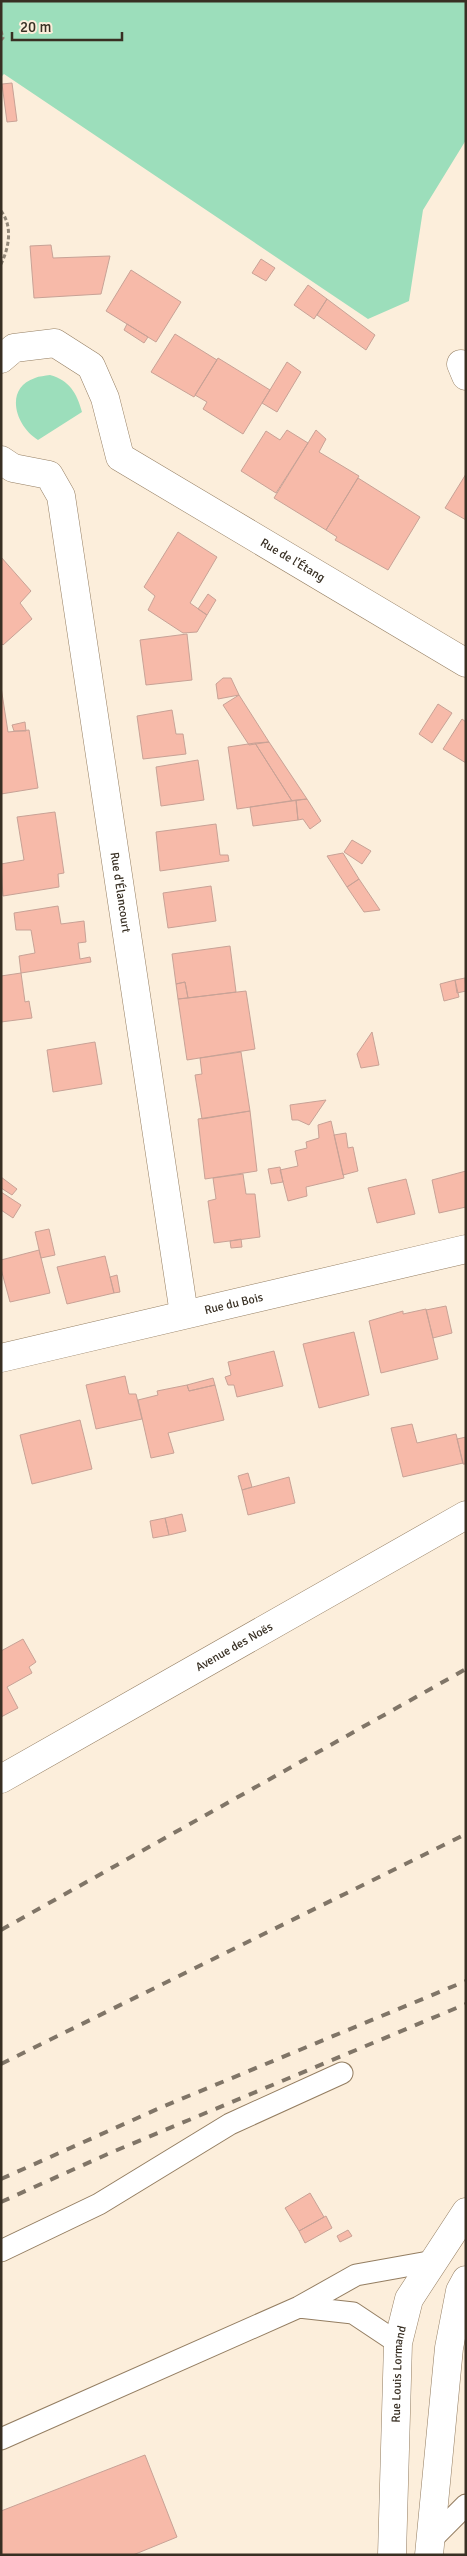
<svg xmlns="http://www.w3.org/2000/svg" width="467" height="2556" viewBox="0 0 467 2556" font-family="Signika,sans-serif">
  <rect width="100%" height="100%" fill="#fceedb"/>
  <path fill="#9cdebb" d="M1,1H466V140L423,210L409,301L368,319L4,74L1,77Z
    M50,375C69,380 77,393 82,412L38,440C15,426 4,388 35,378C39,376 45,376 50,375Z"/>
  <path fill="#f7baa9" stroke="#c8a296" d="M12,83L17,121L7,122L2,84Z
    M51,245L53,258L110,256L101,294L34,298L30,246Z
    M261,259L275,268L266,281L252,273Z
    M131,270L181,302L156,342L106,311Z
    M308,285L327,299L314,319L294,305Z
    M327,299L375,335L366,350L317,315Z
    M127,324L148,337L144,343L124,330Z
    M175,334L217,360L194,397L151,372Z
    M218,358L270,390L243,434L203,409L207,402L195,395Z
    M287,362L301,372L277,412L262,403Z
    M287,430L308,443L276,493L241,471L266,431L280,440Z
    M316,430L326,439L319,452L359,476L326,530L274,498Z
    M466,474V520L445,508Z
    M358,478L420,517L388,570L335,540L337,537L326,530Z
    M178,532L217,557L190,603L207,615L197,632L183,633L148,610L155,596L144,587Z
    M1,557L31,591L20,603L32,619L3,645L1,643Z
    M208,594L216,600L207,615L198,609Z
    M187,634L192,680L146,685L140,640Z
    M223,678H231L239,695L218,699L216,684Z
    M1,687L8,732L29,730L38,788L1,794Z
    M239,695L269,742L249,745L223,705Z
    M438,704L452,713L432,743L419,734Z
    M172,710L176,734H183L186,754L143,759L137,716Z
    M462,719L466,722V763L443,749Z
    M25,722L26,731H14L12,725Z
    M269,742L307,799L292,801L255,743Z
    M255,743L292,801L237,809L228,747Z
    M198,760L204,800L161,806L156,767Z
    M307,799L321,821L310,829L303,819L298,820L296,800Z
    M296,800L298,820L253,826L250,807Z
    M55,812L64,873L58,874L59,887L3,896L1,864L24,860L17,817Z
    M216,824L220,855H228L229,861L160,871L156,832Z
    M352,840L371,851L362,864L344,852Z
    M343,853L359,879L347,887L327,856Z
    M359,879L380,910L364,912L347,887Z
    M211,886L216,921L168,928L163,893Z
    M58,906L61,924L84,921L86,942L78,943L80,959L90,957L91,962L21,973L19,956L35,953L31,930H16L14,913Z
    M230,946L236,992L188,998L185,982L176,984L172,954Z
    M21,973L25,1002L29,1001L32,1018L1,1022V976Z
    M465,978L466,991L457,993L455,980Z
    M455,980L459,997L444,1001L440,984Z
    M185,982L188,998L178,999L176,984Z
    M246,991L255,1049L187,1060L178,999Z
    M372,1032L379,1065L361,1068L357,1054Z
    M95,1042L102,1084L53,1092L47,1050Z
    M241,1052L250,1111L202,1119L195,1075L202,1074L200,1058Z
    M326,1100L309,1125L298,1120H292L290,1105Z
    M250,1111L257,1171L205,1179L198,1119Z
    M331,1121L344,1178L306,1187L307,1196L288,1201L280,1170L298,1166L295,1151L307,1148L306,1142L319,1138L318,1125Z
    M346,1133L348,1148L353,1147L358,1171L343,1175L334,1135Z
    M280,1167L283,1182L271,1184L268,1169Z
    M466,1171V1207L439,1213L432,1180Z
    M243,1174L246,1194H255L260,1237L214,1243L208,1201L216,1199L213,1178Z
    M1,1177L17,1189L12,1195L1,1188Z
    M406,1179L415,1214L377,1223L368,1188Z
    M1,1192L21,1205L13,1218L1,1210Z
    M49,1229L55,1255L41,1258L35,1232Z
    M241,1239L242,1247L231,1248L230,1241Z
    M39,1250L50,1293L10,1302L1,1269V1260Z
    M105,1256L114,1293L67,1304L57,1267Z
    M117,1275L120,1292L114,1293L110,1277Z
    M446,1306L452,1333L433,1338L426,1310Z
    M426,1309L438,1359L381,1373L369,1321L403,1311V1314Z
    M354,1332L369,1395L319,1408L303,1344Z
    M274,1351L283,1386L237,1397L234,1385H228L225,1377L231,1375L228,1362Z
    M125,1376L129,1394H136L142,1419L96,1429L86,1385Z
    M213,1378L215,1385L189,1391L187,1385Z
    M187,1385L189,1391L215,1385L224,1420L168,1433L174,1453L151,1458L138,1400L158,1395L157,1391Z
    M80,1420L92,1469L32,1484L20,1435Z
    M412,1424L417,1443L456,1434L463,1463L403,1477L391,1428Z
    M466,1437V1464H463L457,1439Z
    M248,1473L252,1487L242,1490L238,1476Z
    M289,1477L295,1503L248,1515L242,1490Z
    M182,1514L186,1531L169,1535L165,1518Z
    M165,1518L169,1535L153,1538L150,1521Z
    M23,1639L36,1662L29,1667L32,1673L7,1687L18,1708L1,1717V1651Z
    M310,2193L324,2217L299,2231L285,2208Z
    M326,2216L332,2228L305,2243L299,2231Z
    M348,2230L352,2236L340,2242L337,2236Z
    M145,2455L177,2537L133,2555H1V2511Z"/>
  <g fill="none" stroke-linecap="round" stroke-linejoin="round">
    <g stroke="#947e62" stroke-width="23">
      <path id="lane" d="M1,2251L99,2204L230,2124L342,2073
        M299,2307L353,2313L398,2343
        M1,2439L299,2307L356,2275L434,2261
        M430,2541L466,2505"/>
    </g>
    <g stroke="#947e62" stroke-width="29">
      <g id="street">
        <path id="s1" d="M1,359L14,348L55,343L91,366L105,398L120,457L466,663"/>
        <path d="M461,364L466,376"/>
        <path id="s2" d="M1,460L13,468L49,475L61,496L184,1314"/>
        <path id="s3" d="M1,1779L466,1515"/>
        <path id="s4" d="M392,2555L398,2343L409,2299L466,2212"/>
        <path d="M429,2555L449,2348L460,2291L466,2280"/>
      </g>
    </g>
    <g stroke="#947e62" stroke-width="29">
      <g id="secondary">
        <path id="s5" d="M1,1358L466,1249"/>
      </g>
    </g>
    <path stroke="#938879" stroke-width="3" stroke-dasharray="4 2.5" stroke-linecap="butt" d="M1,31L3,38L1,40
      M1,211C13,226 9,248 1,264"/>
    <use href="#lane" stroke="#fff" stroke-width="21"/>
    <use href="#street" stroke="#fff" stroke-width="28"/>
    <use href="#secondary" stroke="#fff" stroke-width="28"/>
    <path stroke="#807567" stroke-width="4" stroke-dasharray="9 9" stroke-linecap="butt" d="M1,1930L466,1669
      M1,2064L466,1834
      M1,2179L162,2107L466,1981
      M1,2202L110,2153L466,2004"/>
  </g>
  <g text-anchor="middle" stroke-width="5" stroke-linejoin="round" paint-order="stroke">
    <g font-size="12" fill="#382f23" stroke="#fceedb">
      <text dy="4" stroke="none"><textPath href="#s1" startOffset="398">Rue de l'Étang</textPath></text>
      <text dy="4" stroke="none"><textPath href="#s2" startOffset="476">Rue d'Élancourt</textPath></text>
      <text dy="4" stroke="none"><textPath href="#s5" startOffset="239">Rue du Bois</textPath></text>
      <text dy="4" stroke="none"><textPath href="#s3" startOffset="268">Avenue des Noës</textPath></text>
      <text dy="4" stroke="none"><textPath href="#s4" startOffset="181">Rue Louis Lormand</textPath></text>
    </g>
  </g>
  <rect width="467" height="2556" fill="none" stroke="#382f23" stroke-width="5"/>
  <path d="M12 32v8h110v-8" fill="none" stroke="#382f23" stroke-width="2.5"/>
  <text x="20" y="32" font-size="15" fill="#382f23" stroke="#fceedb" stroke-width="4" paint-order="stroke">20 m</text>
</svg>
